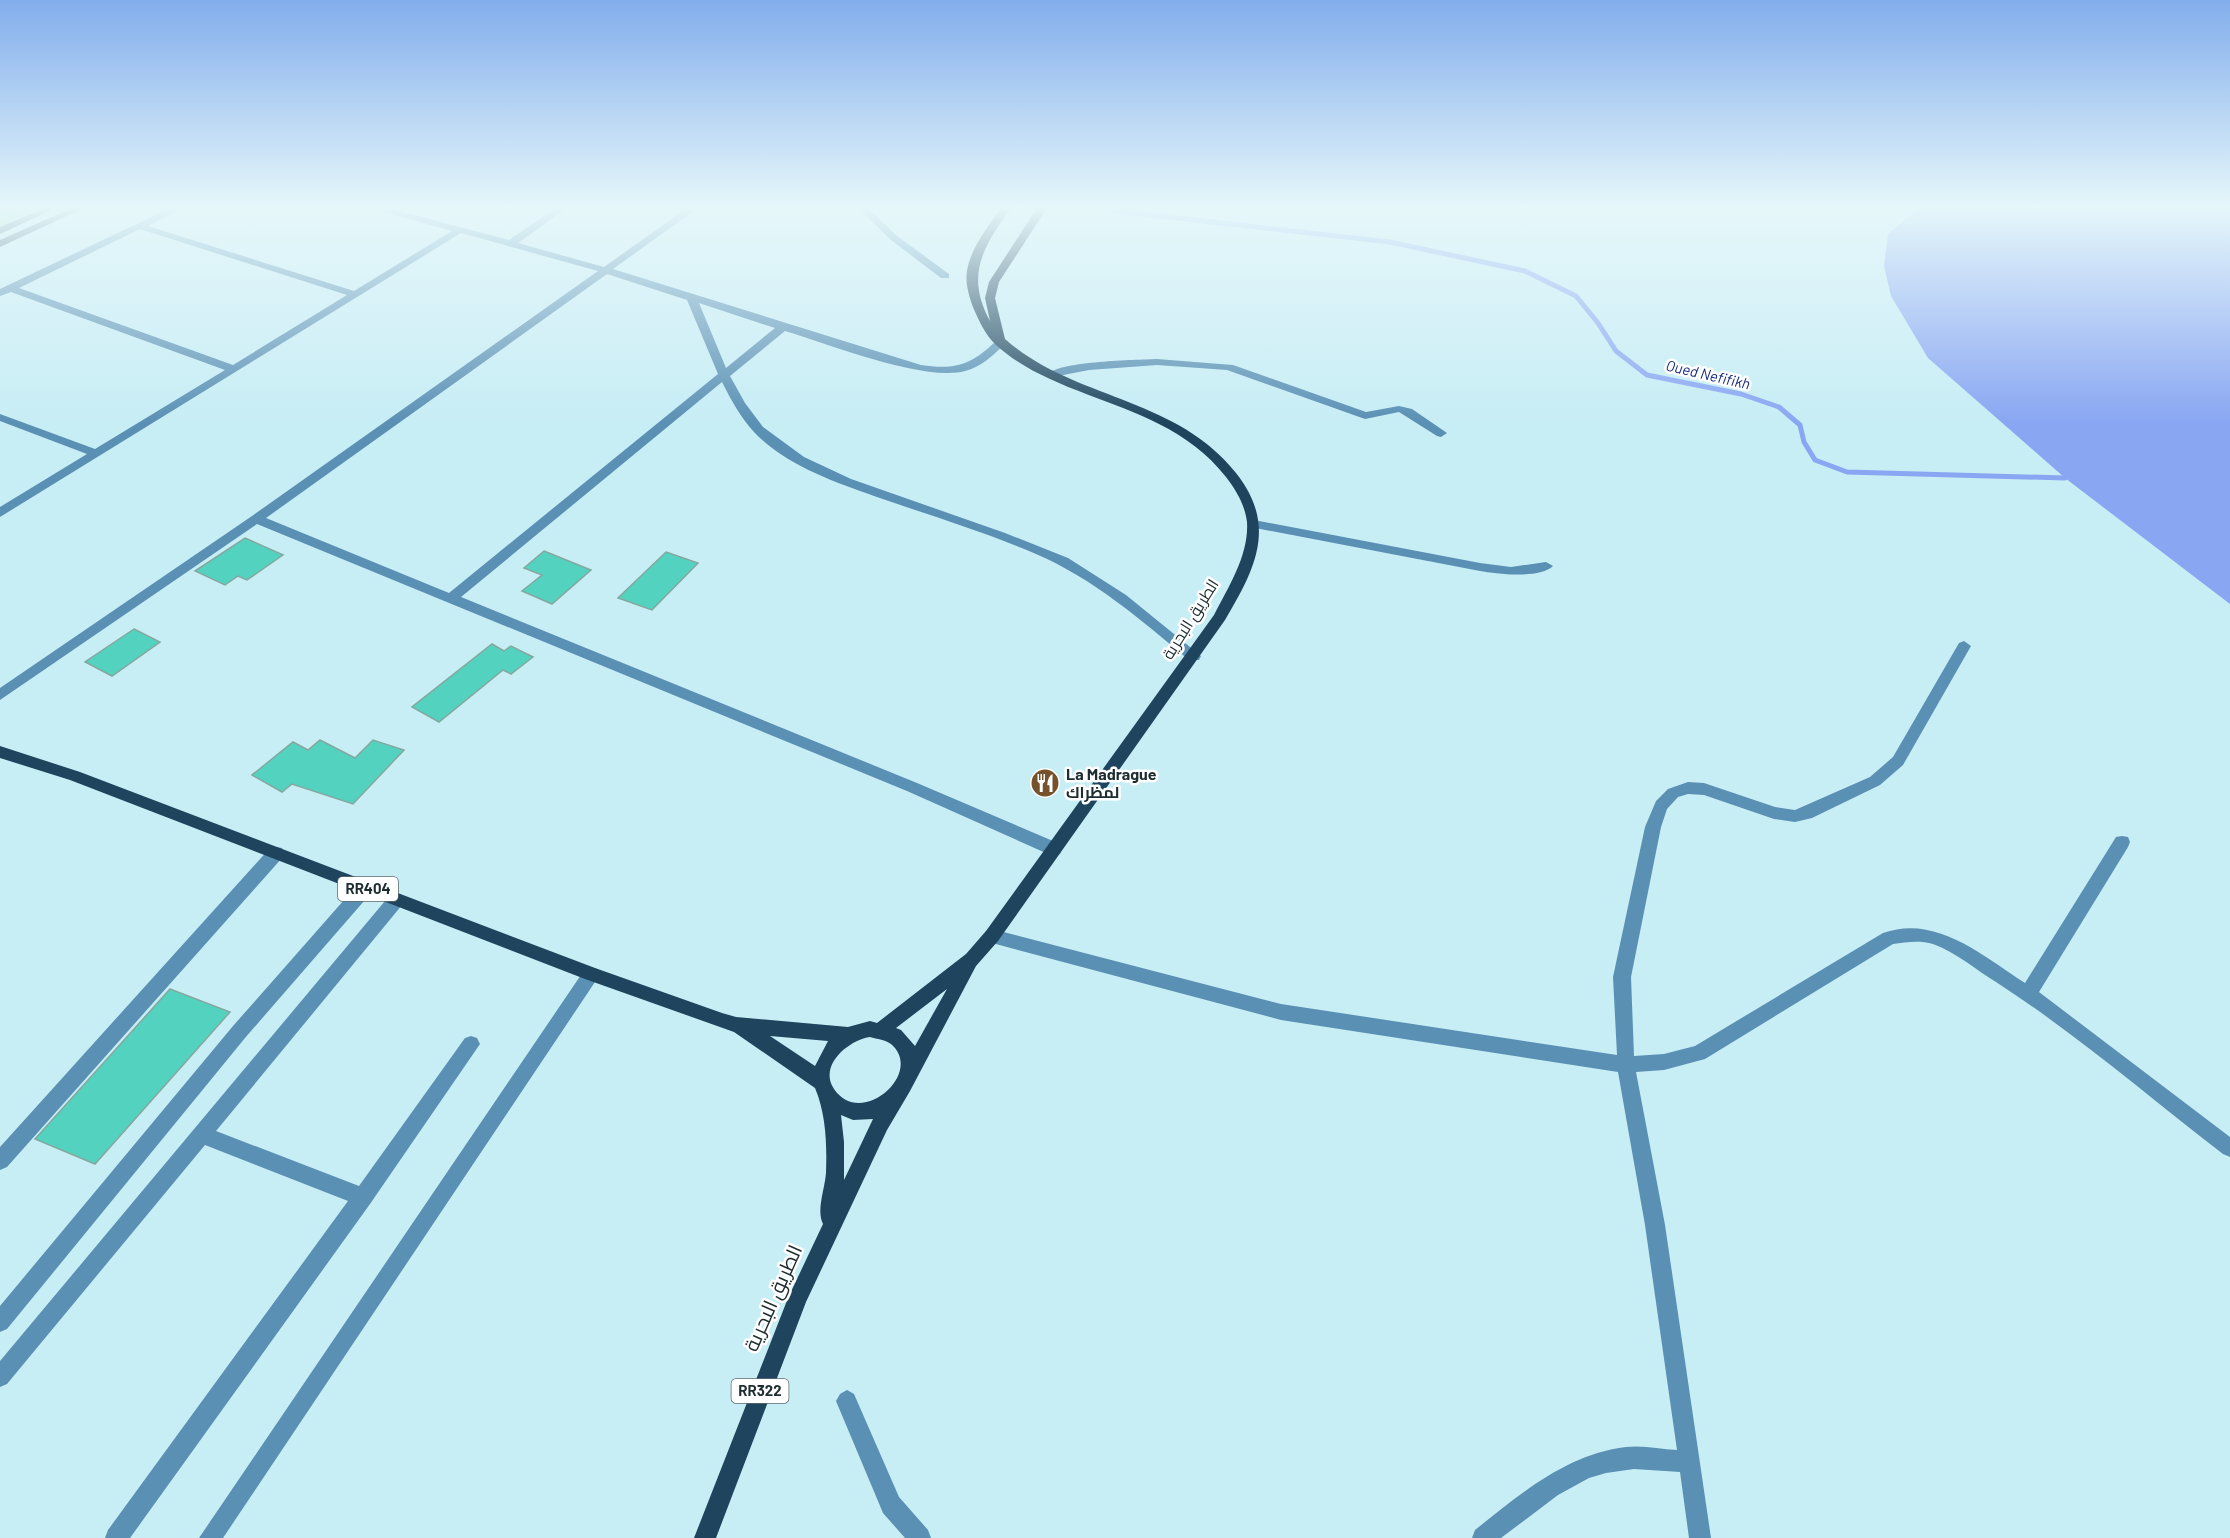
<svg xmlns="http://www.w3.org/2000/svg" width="2230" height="1538" viewBox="0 0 2230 1538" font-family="Barlow,Cairo,sans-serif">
  <rect width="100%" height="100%" fill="#c7edf5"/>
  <path fill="#86d69d" d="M0,208H39L0,226Z"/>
  <path fill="#89a6f2" d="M1919,208H2230V604L2065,478L1928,358L1891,296L1884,266L1888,234Z"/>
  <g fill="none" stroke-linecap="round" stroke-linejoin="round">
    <path stroke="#89a6f2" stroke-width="5" d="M1108,208L1124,212L1390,242L1525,271L1576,296L1598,323L1616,351L1647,375L1741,394L1779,407L1800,425L1804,442L1815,460L1847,472L2065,478"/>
  </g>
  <path fill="#53d3bf" stroke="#84a8a0" stroke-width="1.5" d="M245,538L283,555L247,580L238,576L225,585L195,571Z
    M544,551L591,570L552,604L522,591L542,575L524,568Z
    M666,552L698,563L652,610L618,598Z
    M134,629L160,642L112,676L85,662Z
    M492,644L504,651L511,646L533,657L511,674L503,670L439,722L412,707Z
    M320,740L355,758L373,740L404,750L353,804L292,784L282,792L252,775L293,742L308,750Z
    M170,989L230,1012L95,1164L35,1139Z"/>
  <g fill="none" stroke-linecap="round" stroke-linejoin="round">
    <path fill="#5a90b4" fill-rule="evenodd" d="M170,208H182L148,226L354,291L452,231L377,210L375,208H389L509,240L556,208H567L518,243L604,267L687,208H698L613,269L921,365C956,370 971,365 996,341H1004V345C992,356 981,367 965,371C924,382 828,344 785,331L730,376L745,403L763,427L804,457L851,479L1005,533L1068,558L1126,595L1201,656L1199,660H1189C1141,620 1094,579 1036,554C983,531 928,515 874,496C832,481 785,465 754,432C741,418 731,400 722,382L461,597L917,783L1060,844L1062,849L1060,854L1054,855L1048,854L907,791L257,524L0,700V688L252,516L598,271L461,233L0,517V507L87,454L0,421V414L95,449L225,370L11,292L0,296V289ZM140,229L347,295L233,365L19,288ZM607,274L687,300L718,374L449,593L266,518ZM699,303L775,328L726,368Z
      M858,208H868L897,236L949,274V278H941L891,240Z
      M1157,359L1233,365L1366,412L1399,406L1412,409L1447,433L1441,437L1437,436L1399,412L1365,419L1227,370L1157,365L1089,370L1053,377L1047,374C1063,361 1134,360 1157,359Z
      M1254,520L1480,563L1511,567L1546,562L1553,566C1540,579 1497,574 1480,571L1250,527L1248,524L1250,521Z
      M1964,641L1971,646L1903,765L1880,785L1812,818L1795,822L1774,819L1704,795L1688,794L1678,797L1667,809L1661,827L1631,977L1634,1056L1664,1054L1695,1046L1883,933C1936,914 1983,956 2025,983L2116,837L2122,836L2128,837L2130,842L2128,847L2039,992L2230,1137V1157L2223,1154C2149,1097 2075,1033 1996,982C1976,970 1956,952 1933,944C1920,940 1906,942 1893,944L1705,1059L1664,1070L1636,1072L1665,1225L1711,1538H1689L1680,1472L1634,1469L1606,1473L1589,1478L1558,1495L1501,1538H1472L1475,1530C1520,1494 1567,1454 1626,1447C1643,1445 1660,1449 1677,1450L1645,1225L1618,1072L1281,1020L992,943L986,941L984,936L986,931L992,929L1281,1004L1617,1055L1613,977L1645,827L1656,801L1668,789L1688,782L1704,783L1775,807L1795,810L1870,777L1893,757L1959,643Z
      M276,847L282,848L284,853L282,858L7,1167L0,1170V1147L270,848Z
      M365,881L371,883L373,888L371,893L245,1038L7,1329L0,1332V1306L233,1026L359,883Z
      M396,893L402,895L404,900L402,905L216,1131L359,1186L465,1038L471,1036L477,1038L480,1044L370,1204L130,1538H105L108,1530L348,1201L205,1145L7,1384L0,1387V1361L390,895Z
      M591,967L597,969L599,974L597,979L223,1538H199L585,969Z
      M847,1390L854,1394L899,1497L928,1530L931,1538H905L883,1513L836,1401L840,1394Z"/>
    <path fill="#1e455d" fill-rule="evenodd" d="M44,208H56L0,234V227Z
      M72,208H84L0,247V240Z
      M1001,208H1011C983,247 965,275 990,321L985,298L989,282L1037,208H1047L999,282L995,298L1005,339C1073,400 1175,396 1236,473C1278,526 1255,569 1225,620L998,941L976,966L910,1091L887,1130L806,1302L716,1538H694L788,1298L823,1224C816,1211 825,1188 826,1173C827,1144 826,1114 815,1088L734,1032L585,979L70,780L0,758V746L80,772L595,968L722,1013L736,1017L848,1027L870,1021L877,1023L966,954L986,931L1214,615C1229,586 1249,555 1247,522C1245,505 1236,490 1226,477C1208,454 1185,437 1159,424C1107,397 1040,385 996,345C986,336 978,319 973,307C969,296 965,283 967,271C971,247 988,227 1001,208ZM947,989L915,1046L901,1030L896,1028ZM770,1036L828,1041L815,1066ZM870,1037C877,1039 886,1040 891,1044C925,1073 861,1129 834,1089C818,1065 849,1040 870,1037ZM841,1115L853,1120L873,1119L844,1180V1142Z"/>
  </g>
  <linearGradient id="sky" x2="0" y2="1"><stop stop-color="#82aeec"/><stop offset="0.49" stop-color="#e6f7fa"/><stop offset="1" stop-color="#e6f7fa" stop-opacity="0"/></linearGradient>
  <rect width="2230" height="423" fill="url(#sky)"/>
  <defs>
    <g id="restaurant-disc" transform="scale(1.5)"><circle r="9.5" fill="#76522c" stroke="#fff"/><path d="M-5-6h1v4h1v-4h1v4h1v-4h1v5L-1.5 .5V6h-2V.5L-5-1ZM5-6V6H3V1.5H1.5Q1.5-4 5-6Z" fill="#fff"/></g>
  </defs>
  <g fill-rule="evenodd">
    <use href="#restaurant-disc" x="1045" y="783"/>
  </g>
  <g text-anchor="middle" stroke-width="5" stroke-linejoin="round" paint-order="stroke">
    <g font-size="15" font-style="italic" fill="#172a80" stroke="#fff">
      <text transform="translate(1708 375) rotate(13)" y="5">Oued Nefifikh</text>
    </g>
    <g fill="#fff" stroke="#626c6e" stroke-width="1.5">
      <rect x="338" y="877" width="60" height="24" rx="4.5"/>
      <rect x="731.5" y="1379" width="57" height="24" rx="4.5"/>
    </g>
    <g font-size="15" font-weight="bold" fill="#1e2d30">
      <text x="368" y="894">RR404</text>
      <text x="760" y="1396">RR322</text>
    </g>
    <g font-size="16" fill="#1e2d30" stroke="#fff">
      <text transform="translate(1190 619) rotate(-58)" y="6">الطريق البحرية</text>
    </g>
    <g font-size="16" font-weight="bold" fill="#1e2d30" stroke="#fff" text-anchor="start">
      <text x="1066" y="780">La Madrague<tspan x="1066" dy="18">لمظراك</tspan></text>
    </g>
    <g font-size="20" fill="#1e2d30" stroke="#fff">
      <text transform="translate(773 1298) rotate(-66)" y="7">الطريق البحرية</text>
    </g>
  </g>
</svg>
